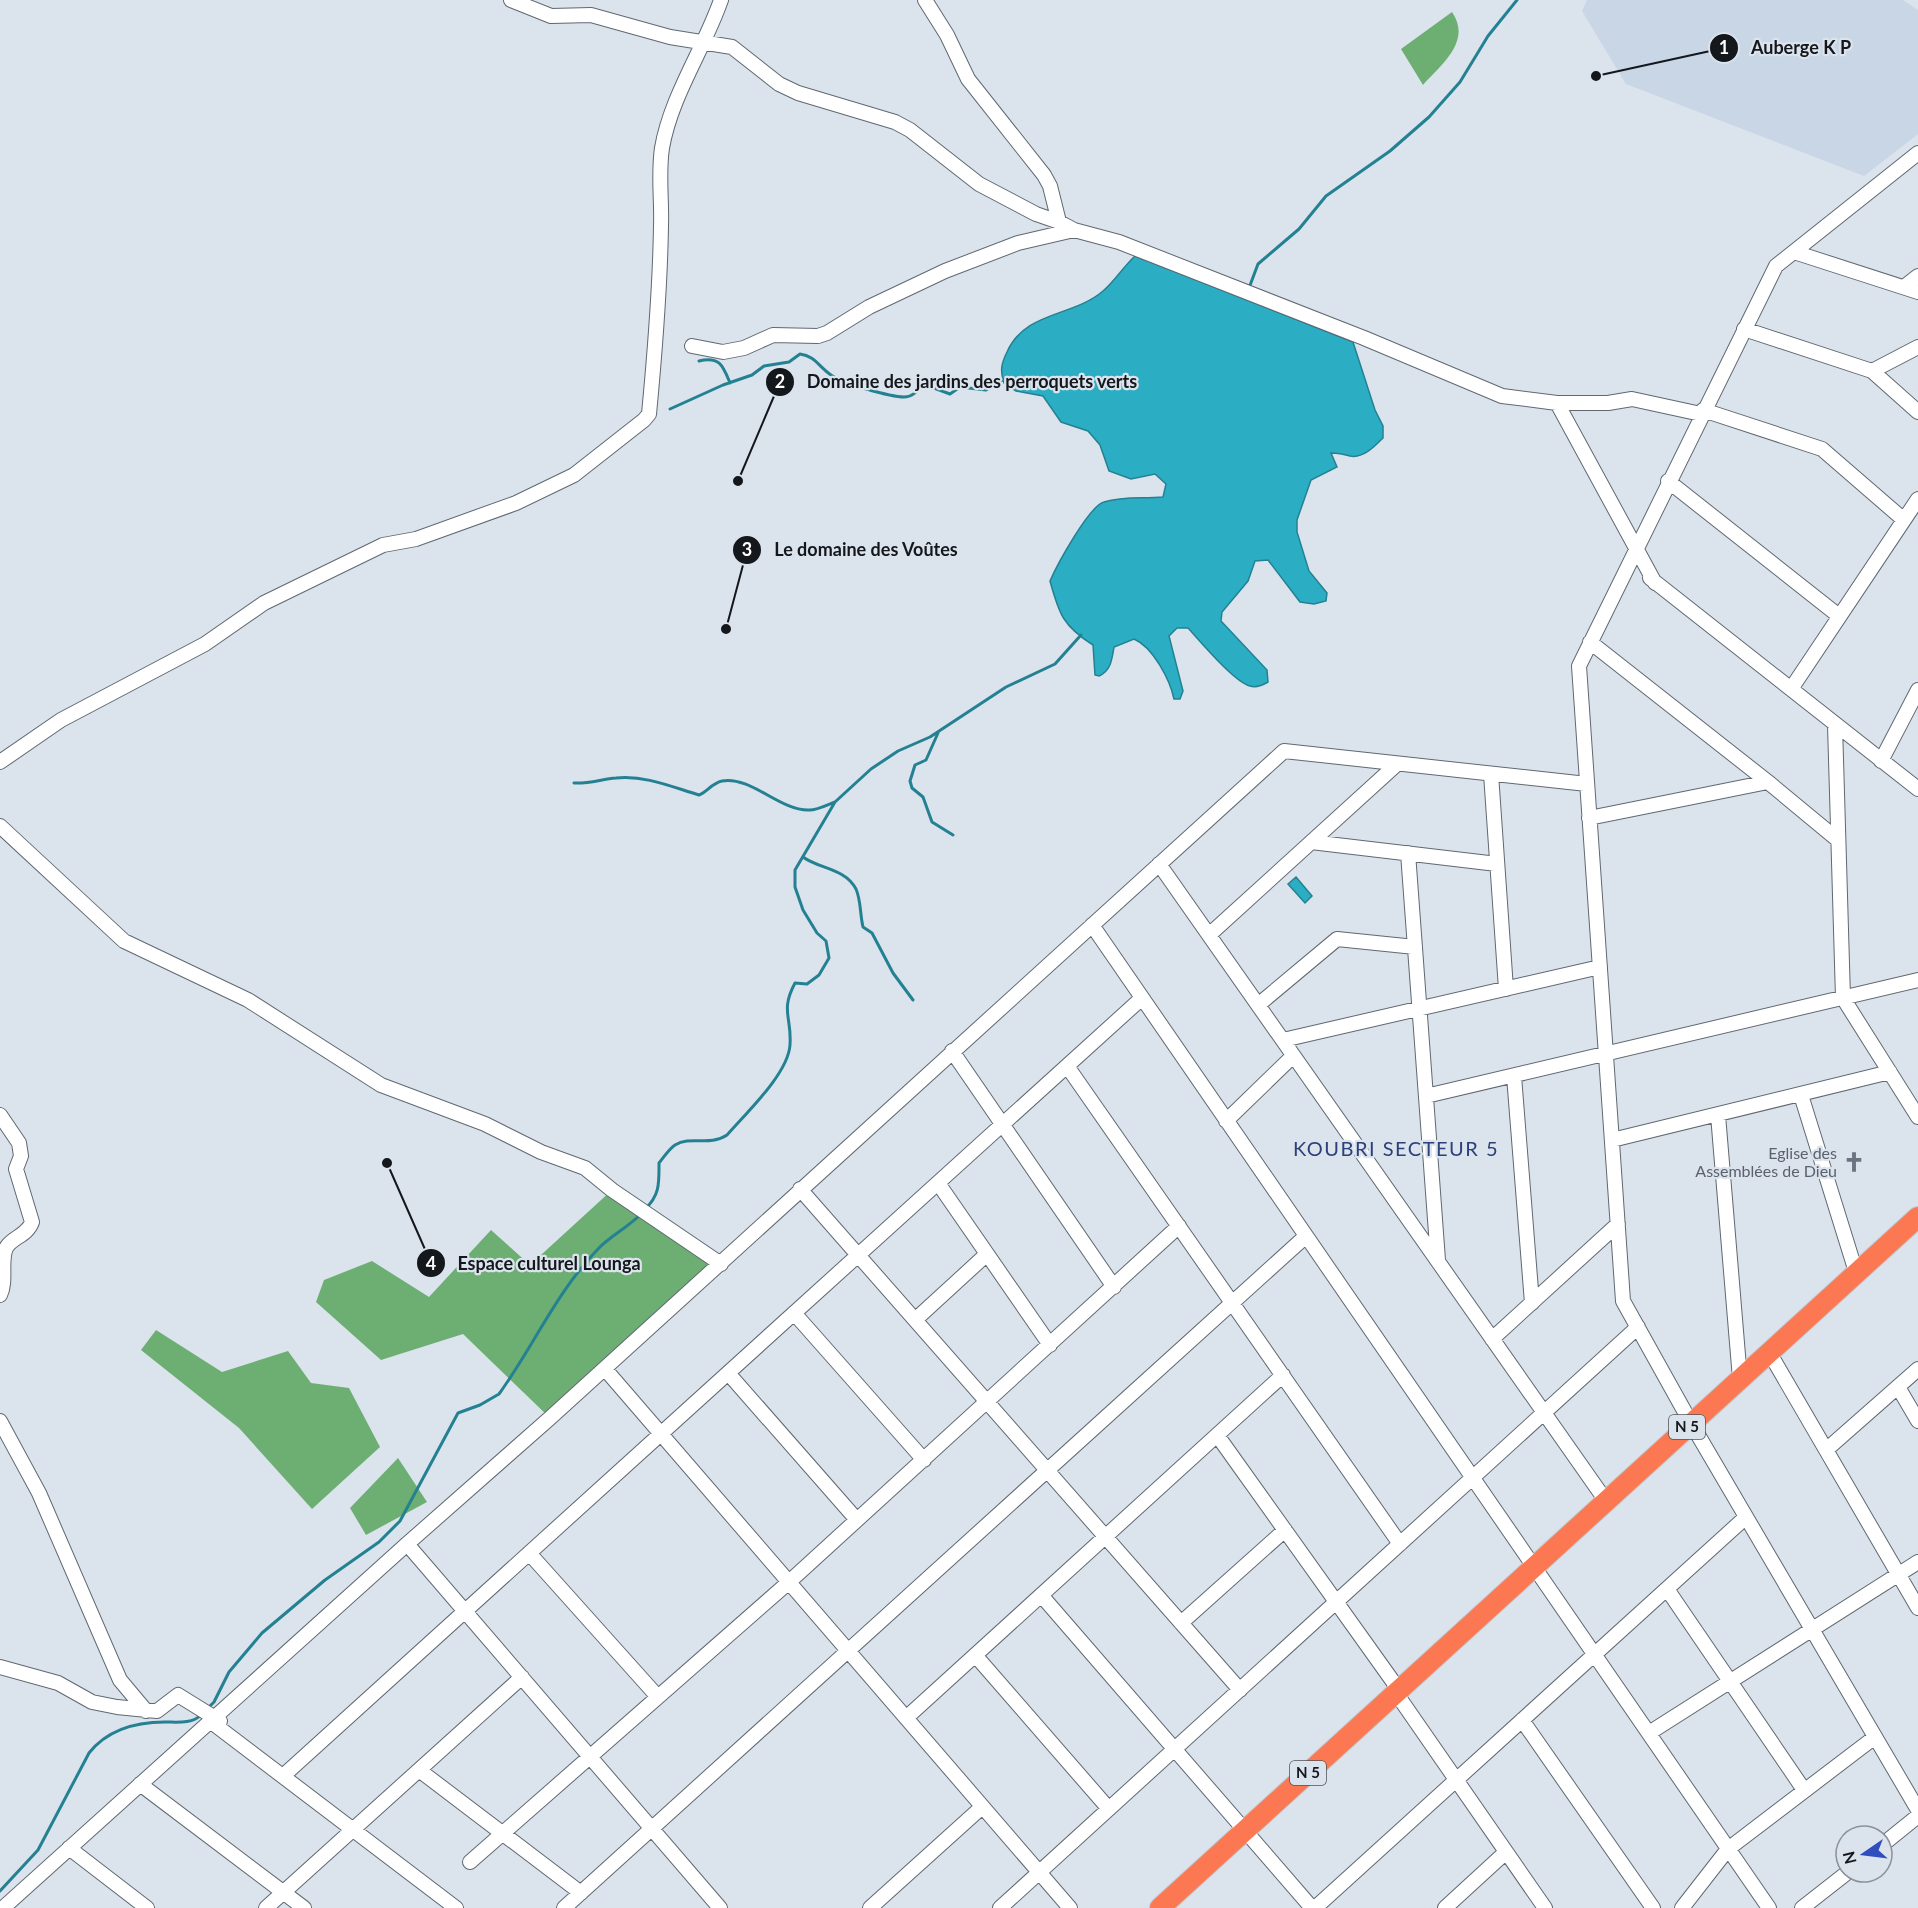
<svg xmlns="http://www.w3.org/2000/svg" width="1918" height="1908" viewBox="0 0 1918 1908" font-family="Lato,sans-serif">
  <rect width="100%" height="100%" fill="#dbe3ed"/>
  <path fill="#c8d6e5" d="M1587,0H1903L1918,10V134L1864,176L1626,84L1582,11Z"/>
  <path fill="#6daf73" d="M1452,12C1472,41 1442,64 1423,85L1401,49Z
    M612,1190L721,1264L550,1418L463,1334L381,1360L316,1302L324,1280L372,1261L429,1297L491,1230L530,1265Z
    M156,1330L222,1372L288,1351L311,1383L349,1388L380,1447L312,1509L239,1428L141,1350Z
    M398,1458L427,1502L366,1535L350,1508Z"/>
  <path fill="#2baec4" stroke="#248191" stroke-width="1.5" d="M1135,256L1353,342L1375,410L1383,426V438C1375,446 1363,459 1350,456C1343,454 1339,453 1331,453L1337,467L1311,480L1297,520V532L1309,571L1327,593L1326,601L1314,604L1300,602L1268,560L1255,561L1248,581L1222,612L1221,621L1267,670L1268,682C1263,685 1256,688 1250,686C1234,682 1200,641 1188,628H1177L1169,636L1183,691L1180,699H1174C1170,680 1153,647 1134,639L1114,647C1112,659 1111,671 1099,676L1095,675L1093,645C1063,626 1059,614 1050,581C1057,565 1089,506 1104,502C1124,496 1143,499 1163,497L1166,484L1155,474L1131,479L1109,471L1100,445L1088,431L1061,422L1043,396L1016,391L1004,383C1000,371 1001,364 1007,352C1025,311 1073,317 1103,291C1115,281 1123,267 1135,256Z
    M1296,877L1312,896L1305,903L1288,884Z"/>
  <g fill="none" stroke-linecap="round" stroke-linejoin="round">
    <path stroke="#248191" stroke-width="3" d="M1249,288L1258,264L1299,229L1326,196L1390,151L1429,117L1460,82L1488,36L1517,0
      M699,361C720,356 723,366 730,383
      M670,409L723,385L752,375L764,366L789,362L800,354C815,356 819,367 831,375C841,383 891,397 904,397C913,397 917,391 923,384L950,394L960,387L986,390L1006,378
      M938,733L926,760L915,765L910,781L912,788L923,797L932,822L953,835
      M574,783C589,784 602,779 616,778C645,775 672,787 699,795C707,792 712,783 722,781C751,776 779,810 808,810C816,811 827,805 835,802
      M803,857C819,869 845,868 856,889C861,900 860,915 863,927L872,933L893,973L913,1000
      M645,1209C660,1195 659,1183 659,1163C663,1158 669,1149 675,1145C691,1135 709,1147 727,1135C746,1113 788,1074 790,1045C792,1017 780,1011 795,983L807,984L819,975L829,958L826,941L817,933L803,910L795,887V870L835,802L871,769L898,751L930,737L1006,687L1055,664L1081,635
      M208,1708L214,1702L229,1672L262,1633L325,1580L379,1542L400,1521L458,1413L480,1405L499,1394C533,1347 557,1291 598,1249C609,1237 627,1228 641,1214
      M0,1891L38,1850L89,1753C108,1729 135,1722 165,1722C177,1722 192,1724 201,1715"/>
    <g stroke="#606870" stroke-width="16">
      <path id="minor" d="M511,0L551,16L591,15L670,37L732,47L779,84L798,93L895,122L910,130L979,184L1036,214L1059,222L1074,230L1119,242L1364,338L1502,396L1557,403L1655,583
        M925,0L947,35L968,79L1044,175L1050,186L1059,222
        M1918,153L1776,266L1579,666L1623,1301L1691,1423L1918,1810
        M1794,252L1918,292
        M1904,287L1918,276
        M1744,329L1872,371L1918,412
        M692,346L723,352L744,348L773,335L818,336L827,333L869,307L945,271L1018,243L1074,230
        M1872,371L1918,347
        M1557,403H1608L1632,399L1701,414
        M1703,410L1822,449L1904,520
        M1668,481L1839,616
        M1650,578L1918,789
        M1590,642L1768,782
        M1791,689L1918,499
        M1835,725L1843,998L1918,1117
        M1881,761L1918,690
        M0,762L61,720L205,644L264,603L383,545L416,539L516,503L574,475L644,420L649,414C655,351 660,289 661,226C662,201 658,174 662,148C671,96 704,49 721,0
        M1491,774L1506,989
        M1589,818L1768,782L1838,840
        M0,826L124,941L248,1000L381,1085L485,1124L541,1152L585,1168L612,1190L721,1264
        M1311,842L1497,864
        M1408,853L1438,1260
        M1159,864L1606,1501
        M1092,925L1769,1908
        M1209,935L1397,764
        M1258,1005L1337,939L1415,947
        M1283,1040L1600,967
        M952,1051L1114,1287
        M1067,1066L1400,1544
        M1514,1076L1532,1303
        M1801,1095L1856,1272
        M1426,1096L1918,980
        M0,1115L19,1143L21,1156L16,1169L32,1222C27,1236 12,1237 6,1248C0,1261 7,1281 0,1295
        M1718,1115L1740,1379
        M1226,1121L1293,1056
        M1612,1140L1890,1072
        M938,1183L1050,1345
        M800,1189L1240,1690
        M794,1313L924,1460
        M915,1320L987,1254
        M1492,1339L1618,1224
        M1769,1352L1918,1608
        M605,1369L1070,1908
        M728,1373L857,1520
        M1898,1387L1918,1421
        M0,1421L39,1493L120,1680L146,1711
        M1217,1435L1399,1690
        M1826,1450L1918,1369
        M407,1544L720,1908
        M529,1553L658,1697
        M1667,1589L1804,1790
        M1041,1595L1312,1908
        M1181,1623L1285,1530
        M975,1655L1109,1809
        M0,1667L58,1683L92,1702L117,1707L157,1711L178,1695L220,1721
        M1396,1693L1545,1908
        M906,1718L1283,1375
        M1522,1720L1653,1908
        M210,1721L456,1908
        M1649,1733L1918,1562
        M419,1770L581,1893
        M283,1776L1142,998
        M140,1784L304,1908
        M1882,1845L1918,1816
        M69,1848L147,1908
        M470,1862L789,1582L1179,1226
        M3,1908L407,1544L550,1418L1284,751L1587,784
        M266,1908L522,1677
        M564,1908L1306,1236
        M870,1908L982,1807
        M1000,1908L1638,1327
        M1315,1908L1746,1517
        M1445,1908L1506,1852
        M1682,1908L1728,1849L1875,1737
        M1802,1908L1848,1872"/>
    </g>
    <g stroke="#c2c3c4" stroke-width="22">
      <path id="highway" d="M1160,1908L1918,1217"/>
    </g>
    <use href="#minor" stroke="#fff" stroke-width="14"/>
    <use href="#highway" stroke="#fc7852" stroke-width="20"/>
  </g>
  <defs>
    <g id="church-bare" transform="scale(1.62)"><path d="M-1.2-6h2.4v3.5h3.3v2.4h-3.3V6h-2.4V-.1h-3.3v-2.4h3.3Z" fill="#6b7280" stroke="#dbe3ed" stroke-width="2.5" paint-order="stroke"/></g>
  </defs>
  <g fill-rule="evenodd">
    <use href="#church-bare" x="1854" y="1162"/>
  </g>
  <g text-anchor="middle" stroke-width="4.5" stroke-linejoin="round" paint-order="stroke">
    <g fill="#dbe3ed" stroke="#50545a" stroke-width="1.5">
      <rect x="1669" y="1415" width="36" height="24" rx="4.5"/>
      <rect x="1290" y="1761" width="36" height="24" rx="4.5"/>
    </g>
    <g font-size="15" font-weight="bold" fill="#14171b">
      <text x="1687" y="1432">N 5</text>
      <text x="1308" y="1778">N 5</text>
    </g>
    <g font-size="16" fill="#5b616d" stroke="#dbe3ed" text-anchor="end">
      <text x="1837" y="1159">Eglise des<tspan x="1837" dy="18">Assemblées de Dieu</tspan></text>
    </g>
    <g font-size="20" letter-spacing="1.5" fill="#2c4079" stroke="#dbe3ed">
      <text x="1396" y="1156">KOUBRI SECTEUR 5</text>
    </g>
  </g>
  <path fill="none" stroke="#14171b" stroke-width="2" d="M1596 76L1724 48M738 481L780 382M726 629L747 550M387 1163L431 1263"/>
  <g fill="#14171b" stroke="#dbe3ed" stroke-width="2">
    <circle cx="1596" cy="76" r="6"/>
    <circle cx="738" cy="481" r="6"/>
    <circle cx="726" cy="629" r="6"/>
    <circle cx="387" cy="1163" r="6"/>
    <circle cx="1724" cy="48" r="15"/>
    <circle cx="780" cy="382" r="15"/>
    <circle cx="747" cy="550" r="15"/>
    <circle cx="431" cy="1263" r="15"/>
  </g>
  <g font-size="18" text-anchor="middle" font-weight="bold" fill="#fff">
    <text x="1724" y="54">1</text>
    <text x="780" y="388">2</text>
    <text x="747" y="556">3</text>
    <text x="431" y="1270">4</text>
  </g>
  <g font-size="18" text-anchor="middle" font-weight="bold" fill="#14171b" stroke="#dbe3ed" stroke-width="4.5" stroke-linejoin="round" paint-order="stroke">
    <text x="1801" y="54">Auberge K P</text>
    <text x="972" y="388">Domaine des jardins des perroquets verts</text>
    <text x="866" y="556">Le domaine des Voûtes</text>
    <text x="549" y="1270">Espace culturel Lounga</text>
  </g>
  <g transform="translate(1864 1854) rotate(256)"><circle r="28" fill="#dbe3ed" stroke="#8b9199" stroke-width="1.5"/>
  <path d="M0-4.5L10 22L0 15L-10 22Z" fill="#2f4fbf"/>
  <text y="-9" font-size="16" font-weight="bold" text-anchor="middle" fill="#14171b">N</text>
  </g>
</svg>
